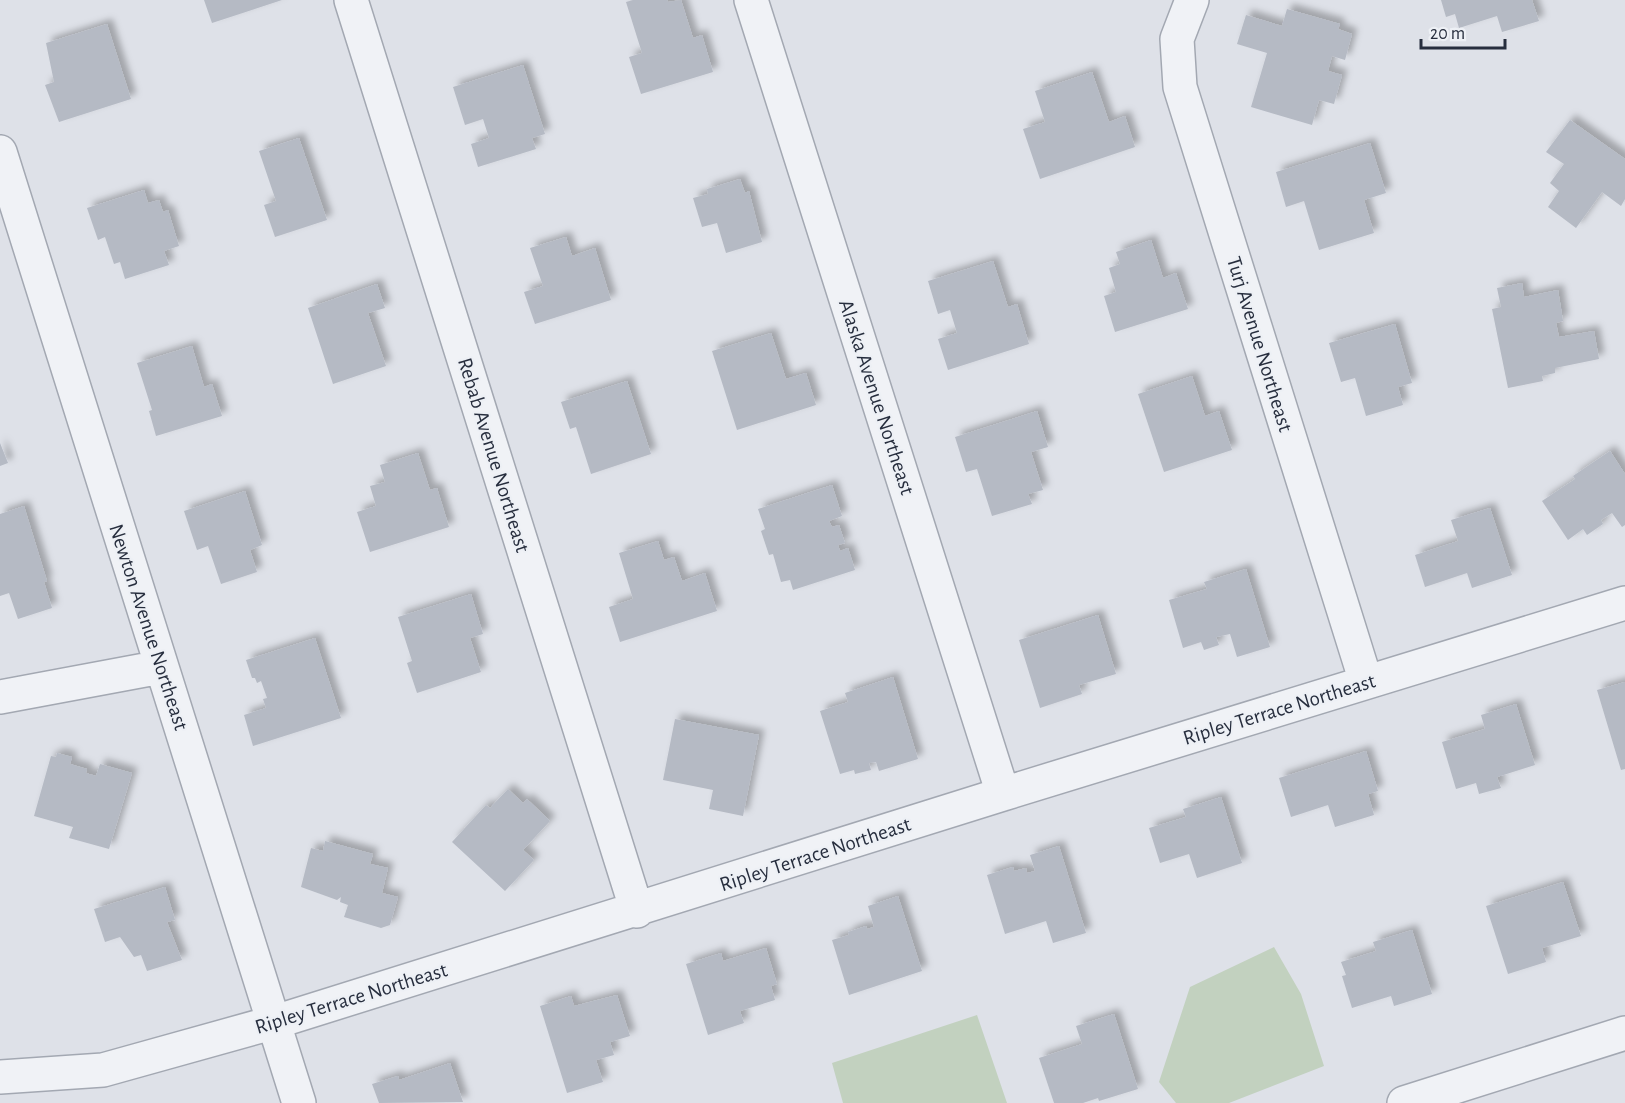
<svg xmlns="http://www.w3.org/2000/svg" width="1625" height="1103" viewBox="0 0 1625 1103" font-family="'Alegreya Sans',sans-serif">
  <defs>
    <filter id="shadow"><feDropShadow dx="5.5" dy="-5.5" stdDeviation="3" flood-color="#0004"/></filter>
  </defs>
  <rect width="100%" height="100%" fill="#dee1e8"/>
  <path fill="#c2d1bf" d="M1274,947L1301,994L1324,1066L1229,1103H1176L1159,1082L1190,987Z
    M977,1015L1007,1103H843L832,1063Z"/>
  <path fill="#b5bac4" filter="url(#shadow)" d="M204,0H282L212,23Z
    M633,0H667L668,2L681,0L693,38L702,35L713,72L641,94L629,57L642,53L626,2Z
    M1441,0H1532L1539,21L1502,32L1497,16L1459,28L1455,14L1446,17Z
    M1287,9L1340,24L1338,29L1352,34L1345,60L1332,56L1328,71L1342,75L1334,104L1319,100L1312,125L1251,107L1267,53L1237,44L1246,15L1282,26Z
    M107,24L131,99L59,122L45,85L54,82L46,43Z
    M523,65L545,134L532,138L536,149L478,167L471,144L489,138L483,119L465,125L453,87Z
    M1092,72L1109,122L1125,116L1135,147L1040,179L1023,129L1045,122L1035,91Z
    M1570,120L1625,159V199L1621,206L1602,192L1576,228L1548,207L1559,191L1550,183L1564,164L1546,152Z
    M299,138L327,220L275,237L264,205L276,201L259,151Z
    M1370,143L1386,193L1364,200L1374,233L1319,250L1304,201L1286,207L1276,172Z
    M740,179L745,193L749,191L762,242L726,253L717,223L702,227L693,198L708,194L707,189Z
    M144,190L148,203L159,200L163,212L168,210L179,246L164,251L169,265L125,279L120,262L114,264L105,237L98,240L87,208Z
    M566,237L572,256L595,248L611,300L535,324L524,292L543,286L530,248Z
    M1151,240L1163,278L1176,273L1188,309L1115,332L1104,296L1116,292L1109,268L1120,264L1116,252Z
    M993,261L1008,307L1017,304L1029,344L948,370L938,339L957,333L950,310L938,314L928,281Z
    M1522,283L1524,297L1558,290L1563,321L1556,323L1559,337L1594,331L1599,359L1555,368V373L1542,376L1543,381L1508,388L1492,309L1501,307L1497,288Z
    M377,284L385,308L368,313L386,366L333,384L308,308Z
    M1395,324L1412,383L1398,387L1403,405L1366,416L1355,378L1341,382L1329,343Z
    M771,333L786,379L806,373L816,405L737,430L712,351Z
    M192,346L204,387L212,384L222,416L156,436L149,411L152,410L137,363Z
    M1192,376L1205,416L1219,411L1232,450L1164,472L1138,394Z
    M627,381L651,454L591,474L576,427L570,429L561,402Z
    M1037,411L1048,447L1031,452L1043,490L1028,494L1032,504L992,516L977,469L966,472L955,437Z
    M0,443L8,463L0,466Z
    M1610,451L1625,474V525L1622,527L1612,513L1601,520L1603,524L1587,535L1583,529L1568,540L1542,501L1575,479L1573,476Z
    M418,453L430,490L437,488L449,527L370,552L357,512L376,506L370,486L385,482L380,465Z
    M832,485L842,516L829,521L832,527L839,525L845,543L838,545L840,551L848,548L855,570L793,590L790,580L781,582L773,554L769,555L761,531L765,529L758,509Z
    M245,491L262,545L250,550L257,572L221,584L208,546L197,550L184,511Z
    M24,506L47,581L44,582L52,608L18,619L9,593L0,596V514Z
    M1490,508L1512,575L1472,588L1467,573L1425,587L1415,555L1458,541L1451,520Z
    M658,541L664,560L674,557L682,581L705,573L717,611L620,642L609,607L633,599L619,553Z
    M1246,569L1270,647L1237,657L1230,634L1216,637L1219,645L1204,650L1201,642L1183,648L1169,600L1207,589L1204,582Z
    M471,594L483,634L470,638L481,672L417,693L407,663L412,661L398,617Z
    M1098,615L1116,674L1079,685L1082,694L1040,708L1019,640Z
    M315,638L341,718L253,746L244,715L266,708L263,699L267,698L261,681L257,683L255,678H252L246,660Z
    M893,677L918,759L879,771L876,762L869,763L871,770L855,774L854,770L840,774L820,711L848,702L845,693Z
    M1625,682V769L1621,770L1597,690Z
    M1516,704L1535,765L1497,777L1501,788L1479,794L1476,783L1456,789L1442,742L1485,729L1481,715Z
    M675,719L759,735L743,816L709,809L713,790L663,780Z
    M1366,751L1378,791L1368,794L1374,815L1335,827L1328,805L1291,817L1279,778Z
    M57,753L72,757L70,764L87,769L86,773L96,776L100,764L132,773L109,849L69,838L73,827L34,816L51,756L56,757Z
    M508,789L523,803L527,799L550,821L523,850L534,860L505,891L452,842L486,805L490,808Z
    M1221,797L1242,863L1197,878L1189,854L1160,863L1149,828L1186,817L1183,809Z
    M325,841L373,854L370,864L388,868L382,893L398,897L390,925L381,928L344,917L348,905L340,902L341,897L337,900L301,887L311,848L323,851Z
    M1059,846L1086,933L1053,943L1046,921L1005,934L987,875L1013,867L1014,871L1026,868L1027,873L1035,871L1030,855Z
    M1563,882L1581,936L1542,948L1546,962L1508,974L1486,906Z
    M165,887L175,920L167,922L182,960L147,971L141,955L134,957L120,937L105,942L94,909Z
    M898,896L922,971L849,995L832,940L849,935L848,932L866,926L867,929L874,927L868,906Z
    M1412,930L1432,994L1394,1006L1391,996L1352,1008L1342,976L1346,975L1341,962L1376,951L1373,942Z
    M766,948L777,984L771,986L775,1000L740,1011L744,1023L708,1035L686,964L721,953L723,961Z
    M617,995L630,1036L610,1042L614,1055L596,1060L603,1082L567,1093L540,1006L571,996L574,1006Z
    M1114,1014L1138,1089L1099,1101L1098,1098L1083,1103H1054L1039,1058L1082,1044L1076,1026Z
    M450,1063L463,1102L379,1103L372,1084L398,1076L399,1080Z"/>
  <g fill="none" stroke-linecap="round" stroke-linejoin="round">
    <g stroke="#a3a8b2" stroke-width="36">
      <path id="minor" d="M351,0L637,911
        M751,0L1003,794
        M1192,0L1177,39L1180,87L1366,682
        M0,152L299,1103
        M0,697L161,667
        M0,1077L103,1070L275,1022L1003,794L1625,603
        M1404,1103L1625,1033"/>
    </g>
    <use href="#minor" stroke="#f0f2f6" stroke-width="33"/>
  </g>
  <g text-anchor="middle" stroke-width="4.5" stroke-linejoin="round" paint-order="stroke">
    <g font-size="21" fill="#272e3e" stroke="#edf0f5">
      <text transform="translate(1260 344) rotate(73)" y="7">Turj Avenue Northeast</text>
      <text transform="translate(877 397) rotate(72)" y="7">Alaska Avenue Northeast</text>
      <text transform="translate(494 455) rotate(73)" y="7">Rebab Avenue Northeast</text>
      <text transform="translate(149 627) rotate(72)" y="7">Newton Avenue Northeast</text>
      <text transform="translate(1279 709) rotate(-17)" y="7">Ripley Terrace Northeast</text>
      <text transform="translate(815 854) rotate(-18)" y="7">Ripley Terrace Northeast</text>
      <text transform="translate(351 998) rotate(-17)" y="7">Ripley Terrace Northeast</text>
    </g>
  </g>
  <path d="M1421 39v9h84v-9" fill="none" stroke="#272e3e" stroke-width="3"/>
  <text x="1430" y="39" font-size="18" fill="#272e3e" stroke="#edf0f5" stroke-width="4.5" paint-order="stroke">20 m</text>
</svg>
